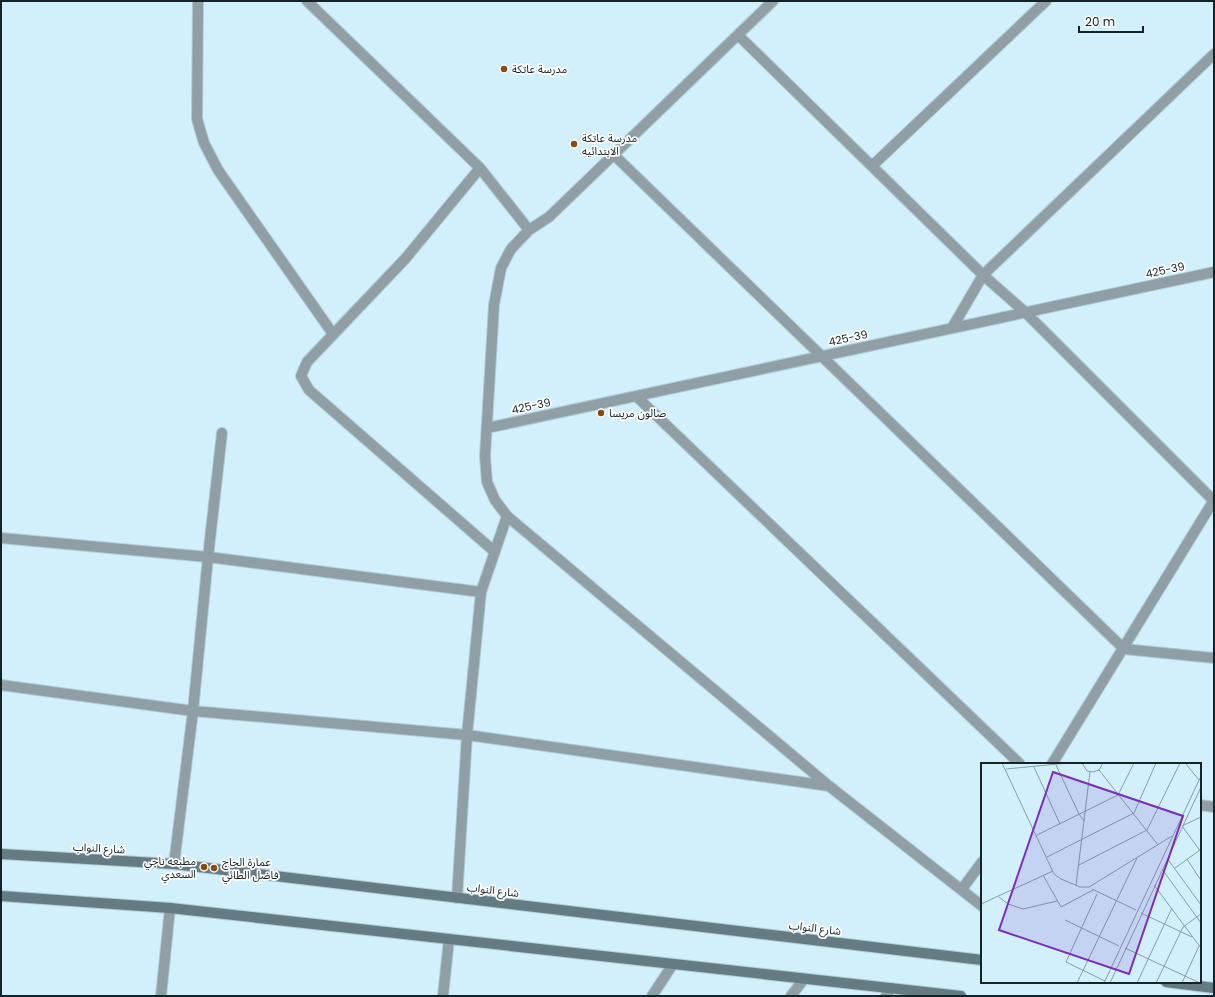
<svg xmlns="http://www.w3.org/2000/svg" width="1215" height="997" viewBox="0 0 1215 997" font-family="Poppins,'Noto Sans Arabic',sans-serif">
  <rect width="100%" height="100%" fill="#d1f0fb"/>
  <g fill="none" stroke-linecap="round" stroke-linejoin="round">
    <g stroke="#afcbd5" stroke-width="12">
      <path id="street" d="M198,1L197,119L204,143L218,170L333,334
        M307,1L480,168L529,230
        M773,1L549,217L529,230L511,249L501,268L494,305L485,456L487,482L495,500L507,516L829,786L982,906
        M738,35L983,275L1025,312L1214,501
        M614,155L1124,649L1214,658
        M872,166L1046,1
        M480,168L405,259L307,362L301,376L309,390L495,552
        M952,328L983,275L1214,54
        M636,396L1020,764
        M487,428L1214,272
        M1,538L208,557L481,592
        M1,685L193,711L467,735L829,786
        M1052,764L1214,500
        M1200,805L1214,807
        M174,864L193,711L208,557L222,433
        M962,889L982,862
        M457,898L467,735L481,592L507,516
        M161,996L170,908
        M443,996L449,939
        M652,996L673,964
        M791,996L804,979
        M886,996L891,988"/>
    </g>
    <g stroke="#afcbd5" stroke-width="12">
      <path id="secondary" d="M1,854L174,864L982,960
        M1,896L170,908L961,996
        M1166,982L1214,988"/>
    </g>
    <use href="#street" stroke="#8f9fa5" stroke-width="10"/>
    <use href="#secondary" stroke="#647b83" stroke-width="10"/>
  </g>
  <g fill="#8a4b11" stroke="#fff" stroke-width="1.5">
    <circle cx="504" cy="69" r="4"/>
    <circle cx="574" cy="144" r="4"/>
    <circle cx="601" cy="413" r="4"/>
    <circle cx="204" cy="867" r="4"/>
    <circle cx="214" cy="868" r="4"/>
  </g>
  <g text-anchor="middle" stroke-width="3.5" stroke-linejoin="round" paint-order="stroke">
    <g font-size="11" fill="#152328" stroke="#fff" text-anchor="start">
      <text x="512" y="73">مدرسة عاتكة</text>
      <text x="582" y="142">مدرسة عاتكة<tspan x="582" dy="13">الابتدائيه</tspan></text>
      <text x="609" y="417">صالون مريسا</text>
      <text x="196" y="865" text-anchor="end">مطبعه ناجي<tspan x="196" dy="13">السعدي</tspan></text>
      <text x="222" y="866">عمارة الحاج<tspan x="222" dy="13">فاضل الطائي</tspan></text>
    </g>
    <g font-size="11" fill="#152328" stroke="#fff">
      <text transform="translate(1165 270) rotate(-12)" y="4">425-39</text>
      <text transform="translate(848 338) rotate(-12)" y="4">425-39</text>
      <text transform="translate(531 406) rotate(-12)" y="4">425-39</text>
      <text transform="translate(99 848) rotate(3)" y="4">شارع النواب</text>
      <text transform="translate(493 890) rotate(7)" y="4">شارع النواب</text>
      <text transform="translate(815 928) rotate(7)" y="4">شارع النواب</text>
    </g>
  </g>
  <g transform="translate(981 763)">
    <rect width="220" height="220" fill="#d1f0fb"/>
    <path fill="none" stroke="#869ea7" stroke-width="1" d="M21,0L73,111L80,116L99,124H108L191,73M101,0L106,8L112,9L118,7L122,0M204,0L218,17M75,2L98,51L103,58M53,4L79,61M25,6L87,0M118,7L177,82M220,54L201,63L220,89M56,72L137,32L153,0M66,94L153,50L175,0M186,95L220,142M206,96L219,116M98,102L166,67L199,0M194,105L219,87M181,106L220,160M62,112L80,144L112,127M95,122L109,9M173,122L220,185M111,126L155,147M116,131L85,199L124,218M18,134L27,141L42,146L76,138M0,141L72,108M160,150L211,174M84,157L138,183M144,185L219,220M96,220L156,95M123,220L220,13M129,220L220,24M156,220L191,145M175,220L202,164L220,151M201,220L218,183"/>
    <path fill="#7b2cbf" fill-opacity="0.15" stroke="#7b2cbf" stroke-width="2" d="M72,9L202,53L148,211L18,167Z"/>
    <rect width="220" height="220" fill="none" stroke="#152328" stroke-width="2"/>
  </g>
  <rect width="1215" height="997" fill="none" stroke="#152328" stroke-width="4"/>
  <path d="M1079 26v6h64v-6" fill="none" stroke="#152328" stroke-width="2"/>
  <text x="1085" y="26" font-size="12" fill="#152328" stroke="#ffffff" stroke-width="3" paint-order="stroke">20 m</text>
</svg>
